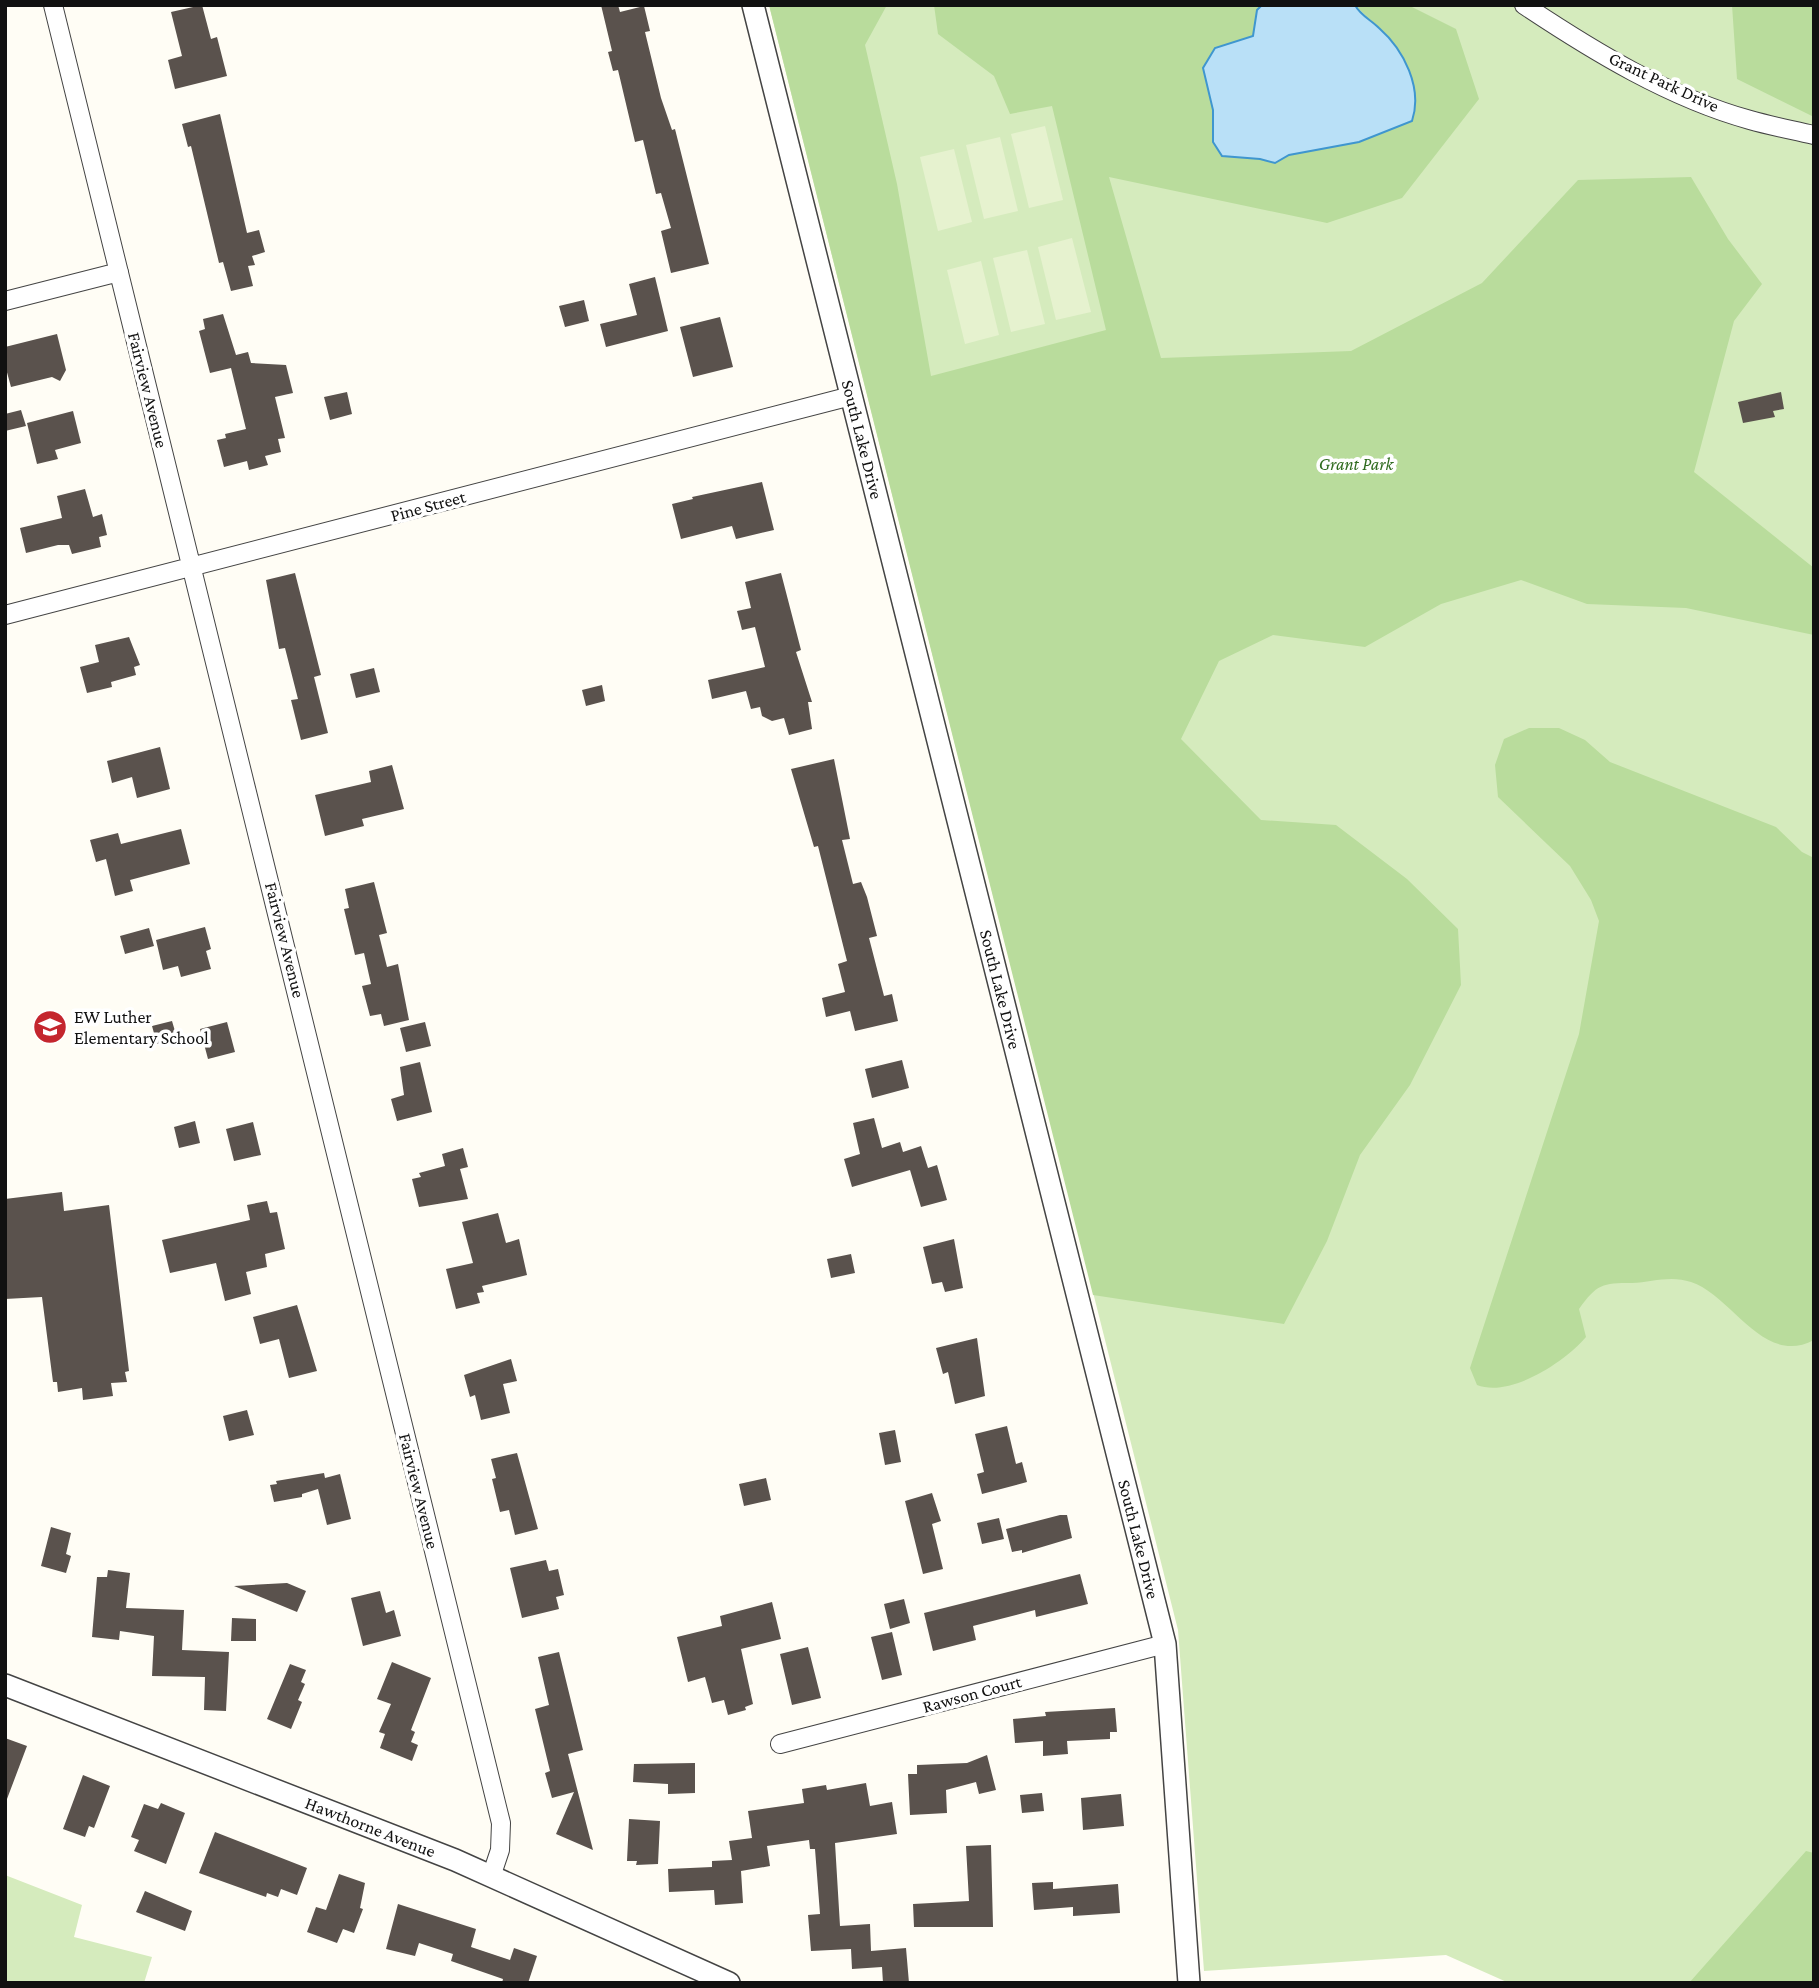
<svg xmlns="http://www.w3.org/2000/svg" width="1819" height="1988" viewBox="0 0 1819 1988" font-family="'Crimson Pro',serif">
  <rect width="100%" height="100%" fill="#fffdf5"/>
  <path fill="#d5ebbd" d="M769,5H1814V1983H1509L1446,1955L1204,1971L1178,1630Z
    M5,1875L82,1905L74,1937L152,1957L144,1983H5Z"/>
  <path fill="#b9dc9c" d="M769,5H887L865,45L897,184L931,376L1106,330L1052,106L1010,114L994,76L938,34L934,5H1262L1257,10L1253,36L1215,48L1203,68L1213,110V142L1222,156L1260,159L1275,163L1289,155L1359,142L1380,29L1355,5H1408L1456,29L1479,99L1402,198L1327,223L1109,177L1161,358L1351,351L1482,283L1578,180L1691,177L1728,239L1762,284L1734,321L1694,472L1814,568V635L1686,608L1587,604L1521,580L1441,604L1365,647L1273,635L1219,661L1181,739L1261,820L1336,825L1407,879L1458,929L1461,985L1410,1085L1360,1155L1327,1241L1284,1324L1093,1295Z
    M1732,5H1814V117L1737,79Z
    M1529,728H1559L1585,740L1610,762L1776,827L1802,852L1814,858V1340C1763,1367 1733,1296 1691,1282C1671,1275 1652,1282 1632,1283C1602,1283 1597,1284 1579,1309L1586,1337C1565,1362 1510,1398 1477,1385L1470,1368L1579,1034L1599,921L1591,900L1570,866L1498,797L1495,765L1504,739Z
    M1806,1851L1814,1853V1983H1689Z"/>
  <path fill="#e6f2cf" d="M1045,126L1063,200L1029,208L1011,134Z
    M1000,137L1018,211L984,219L966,145Z
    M954,149L972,222L938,231L920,157Z
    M1072,238L1091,312L1056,320L1038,247Z
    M1027,250L1045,324L1011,332L993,258Z
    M981,261L999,335L965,344L947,270Z"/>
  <path fill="#b9e0f7" stroke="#3f96cf" stroke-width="2" d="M1262,5H1355C1360,15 1371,20 1379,28C1404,50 1423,88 1412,121L1359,142L1289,155L1275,163L1260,159L1222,156L1213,142V110L1203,68L1215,48L1253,36L1257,10Z"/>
  <path fill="#5a524d" d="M202,5L211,39L217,37L227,76L175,89L168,60L182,56L171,12Z
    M601,5H618L620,12L644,6L650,31L645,32L661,98L672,130L675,129L709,264L671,273L661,231L671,228L661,193L656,194L643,140L635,142L618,70L613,71L608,52L612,51Z
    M220,114L247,233L259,230L265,252L252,256L255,265L248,266L253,286L231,291L223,262L219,263L191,146L188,147L182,124Z
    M655,277L668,331L606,347L600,324L637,315L629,284Z
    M584,300L589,321L565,327L559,306Z
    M223,314L236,355L248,352L251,363L286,365L293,393L275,397L285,438L278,439L281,452L265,456L268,465L249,470L247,461L224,467L217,440L226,438L225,434L246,429L231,368L210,373L199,331L205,329L203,319Z
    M720,317L733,367L693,377L680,327Z
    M57,334L66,370L60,381L52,377L11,387L5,365V347Z
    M347,392L352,414L330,420L324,397Z
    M1781,392L1784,409L1773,411L1775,417L1743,423L1738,402Z
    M21,410L26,426L5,431V414Z
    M73,411L81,443L55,450L58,459L37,464L27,423Z
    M762,482L774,530L736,539L732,526L681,539L672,504L693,499L692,497Z
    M85,489L93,517L102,514L107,535L99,537L101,547L72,554L69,545H58L26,553L20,528L62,518L57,496Z
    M295,573L321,675L314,677L328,733L301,740L291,700L298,699L285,648L279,649L266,580Z
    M781,573L801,650L796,652L812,702H808L812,729L789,735L784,718L772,721L762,716L760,707L751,709L746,691L712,699L708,680L765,667L755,627L742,630L737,611L751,608L745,582Z
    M129,637L140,665L134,667L136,675L111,682L112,687L87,693L80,667L99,662L95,645Z
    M374,668L380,692L356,698L350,674Z
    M602,685L605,701L586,706L582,690Z
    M160,747L170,789L137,798L132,777L112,783L107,761Z
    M834,759L850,839L842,840L853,884L861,882L867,897L877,936L869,938L884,996L892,994L898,1021L855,1031L850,1011L826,1017L822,998L845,992L838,964L847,961L818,846L814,847L791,769Z
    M392,765L404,809L362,819L364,826L325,836L315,795L371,782L369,771Z
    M181,829L190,864L130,880L133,891L115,896L106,859L96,862L90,840L118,833L121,844Z
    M374,882L387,933L379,935L387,967L398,964L409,1020L384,1026L381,1014L370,1016L362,986L371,984L364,953L355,955L344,909L349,908L345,889Z
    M205,927L211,949L206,951L211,969L181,977L178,966L163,970L156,940Z
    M149,928L154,946L125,954L120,936Z
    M172,1021L177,1038L157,1044L152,1026Z
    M227,1022L235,1052L208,1059L200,1029Z
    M425,1022L431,1046L406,1052L400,1028Z
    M902,1060L909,1088L872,1098L865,1069Z
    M420,1062L432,1112L397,1121L391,1099L404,1095L400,1067Z
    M874,1118L882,1148L900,1142L903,1152L921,1146L928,1168L937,1165L947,1200L921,1207L910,1170L852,1187L844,1159L860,1154L853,1123Z
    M195,1121L200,1143L179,1148L174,1127Z
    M253,1122L261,1155L234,1161L226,1129Z
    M463,1148L468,1167L460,1169L468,1199L419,1207L412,1179L421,1177L419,1173L445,1166L442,1154Z
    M62,1192L64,1211L109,1205L129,1371L125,1372L127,1382L111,1383L113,1396L83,1400L82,1388L58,1392L57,1382H53L42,1297L5,1299V1199Z
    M267,1201L270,1213L277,1212L285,1249L265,1254L267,1267L246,1272L251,1294L225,1301L216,1263L170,1273L162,1240L250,1220L247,1205Z
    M498,1213L506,1243L519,1239L527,1275L482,1286L484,1292L477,1293L480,1303L456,1309L446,1269L473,1263L462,1222Z
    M954,1239L963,1288L945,1292L942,1282L932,1284L923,1247Z
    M851,1254L855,1273L831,1278L827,1259Z
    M297,1305L317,1371L289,1378L279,1339L260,1344L253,1317Z
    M977,1338L985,1396L955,1404L948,1372L943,1374L936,1348Z
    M511,1359L517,1381L503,1384L510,1413L481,1420L475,1395L470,1397L464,1375Z
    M247,1410L254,1435L229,1441L223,1416Z
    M1007,1426L1016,1464L1022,1462L1027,1482L982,1494L977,1474L984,1472L975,1434Z
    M895,1430L901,1462L885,1465L879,1433Z
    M517,1453L538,1529L515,1535L509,1510L500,1512L492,1479L496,1478L491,1459Z
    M324,1473L325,1478L340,1474L351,1519L327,1525L318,1489L302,1494V1497L274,1502L270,1485L277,1484L276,1481Z
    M766,1478L771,1500L744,1506L739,1484Z
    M932,1493L941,1521L932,1524L943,1569L923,1574L905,1501Z
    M1060,1515H1067L1072,1538L1022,1553V1550L1012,1552L1006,1529Z
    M999,1518L1004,1539L982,1544L977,1523Z
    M51,1527L71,1533L66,1554L71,1556L66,1573L41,1566Z
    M546,1560L549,1571L558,1569L564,1595L556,1597L559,1609L522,1618L510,1568Z
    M108,1570L130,1573L126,1608L184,1610L182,1650L229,1652L226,1711L204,1710L205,1677L152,1676L154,1636L120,1631L119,1640L92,1637L97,1577H107Z
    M1080,1574L1088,1604L1036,1617L1035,1610L973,1626L976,1640L933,1651L924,1613Z
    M287,1583L306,1591L297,1612L234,1586Z
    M380,1591L386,1613L394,1610L401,1636L363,1646L351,1598Z
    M904,1599L910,1623L890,1629L884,1604Z
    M772,1602L781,1639L741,1649L753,1704L745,1707L746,1710L728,1715L724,1700L712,1703L705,1677L688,1682L677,1637L722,1626L720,1616Z
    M232,1618L256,1619V1641H231Z
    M892,1632L902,1675L882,1680L871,1637Z
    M808,1647L821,1698L792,1705L780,1654Z
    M559,1652L583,1750L568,1754L593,1850L556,1834L574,1792L552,1798L545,1773L550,1771L535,1709L549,1705L538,1657Z
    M392,1662L431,1678L411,1730L415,1732L411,1742L418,1745L412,1761L380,1748L385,1734L379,1732L391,1704L377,1699Z
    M290,1664L306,1670L301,1682L305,1684L298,1700L302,1702L291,1729L267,1719Z
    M1115,1708L1117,1732H1110V1739L1067,1741L1068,1754L1043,1756V1741L1015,1743L1013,1719L1046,1716L1045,1712Z
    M5,1738L27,1746L7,1799L5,1798Z
    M987,1755L996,1790L979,1794L976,1782L946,1790L947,1813L910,1815L908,1774H917V1765L967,1763Z
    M695,1763V1793L668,1794V1784L633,1782L634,1764Z
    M83,1775L110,1786L94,1828L89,1826L85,1837L63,1829Z
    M866,1783L870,1806L892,1802L897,1834L835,1843L840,1926L870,1924L871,1951L906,1948L909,1983H883L882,1967L852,1969L851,1949L811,1951L808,1915L820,1914L815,1849H810L809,1840L767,1846L770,1866L741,1871L743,1903L715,1905L714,1890L669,1892L668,1869L712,1867V1861L732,1860L729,1841L752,1838L748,1811L804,1803L802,1789L826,1785L827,1790Z
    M1042,1793L1044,1811L1022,1813L1020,1795Z
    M1121,1794L1124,1826L1083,1830L1081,1798Z
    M161,1803L185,1813L166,1864L134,1851L139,1840L131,1837L144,1804L158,1809Z
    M629,1819L660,1821L658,1864L636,1865L637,1861H627Z
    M215,1832L307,1868L297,1895L281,1889L278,1897L267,1893L266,1897L199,1873Z
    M991,1845L993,1927H914L913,1904L969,1901L966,1846Z
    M339,1874L365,1883L360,1908L363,1909L354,1933L343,1929L337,1943L307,1932L316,1907L326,1910Z
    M1053,1882V1889L1118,1884L1120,1913L1073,1916V1907L1034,1910L1032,1883Z
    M145,1891L192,1911L185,1931L136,1912Z
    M398,1904L476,1929L471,1947L510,1960L514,1948L537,1956L528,1983H502L503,1979L451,1961L453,1954L419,1943L415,1956L386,1949Z"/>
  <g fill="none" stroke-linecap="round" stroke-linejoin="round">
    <g stroke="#444" stroke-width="20">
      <path id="minor" d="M53,5L501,1823L500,1850L491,1877
        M1524,5C1593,51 1670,98 1750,120C1771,126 1793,130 1814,135
        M5,301L119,272
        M5,615L851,396
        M780,1744L1165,1644"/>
    </g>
    <g stroke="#444" stroke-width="24">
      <g id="tertiary">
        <path id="s1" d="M753,5L1165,1644L1189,1983"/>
        <path id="s2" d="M5,1685L455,1860L729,1983"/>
      </g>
    </g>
    <use href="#minor" stroke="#fff" stroke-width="18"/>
    <use href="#tertiary" stroke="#fff" stroke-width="21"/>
  </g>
  <defs>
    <g id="school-disc" transform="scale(1.75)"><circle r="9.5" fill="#c4262e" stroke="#fff"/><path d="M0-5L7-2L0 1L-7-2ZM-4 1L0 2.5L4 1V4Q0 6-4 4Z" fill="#fff"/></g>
  </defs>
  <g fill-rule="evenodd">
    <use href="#school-disc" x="50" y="1027"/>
  </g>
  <g text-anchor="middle" stroke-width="7" stroke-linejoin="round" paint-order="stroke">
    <g font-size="18" fill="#111" stroke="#fff">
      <text transform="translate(1664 82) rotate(25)" y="6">Grant Park Drive</text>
      <text transform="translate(148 390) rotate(76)" y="6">Fairview Avenue</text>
      <text dy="6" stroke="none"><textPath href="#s1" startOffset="448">South Lake Drive</textPath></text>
      <text transform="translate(428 506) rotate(-15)" y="6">Pine Street</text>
      <text transform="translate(285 940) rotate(76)" y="6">Fairview Avenue</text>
      <text dy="6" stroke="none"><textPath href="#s1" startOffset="1015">South Lake Drive</textPath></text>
      <text transform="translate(419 1491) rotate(76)" y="6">Fairview Avenue</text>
      <text dy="6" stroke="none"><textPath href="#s1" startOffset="1582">South Lake Drive</textPath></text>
      <text transform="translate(972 1694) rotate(-15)" y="6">Rawson Court</text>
      <text dy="6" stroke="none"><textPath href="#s2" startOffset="392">Hawthorne Avenue</textPath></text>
    </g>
    <g font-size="18" font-style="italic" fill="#2f6b1f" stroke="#fff">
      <text x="1356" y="470">Grant Park</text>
    </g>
    <g font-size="18" fill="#111" stroke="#fff" text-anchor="start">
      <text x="74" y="1023">EW Luther<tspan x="74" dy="21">Elementary School</tspan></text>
    </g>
  </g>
  <rect width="1819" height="1988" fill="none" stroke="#111111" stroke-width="14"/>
</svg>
